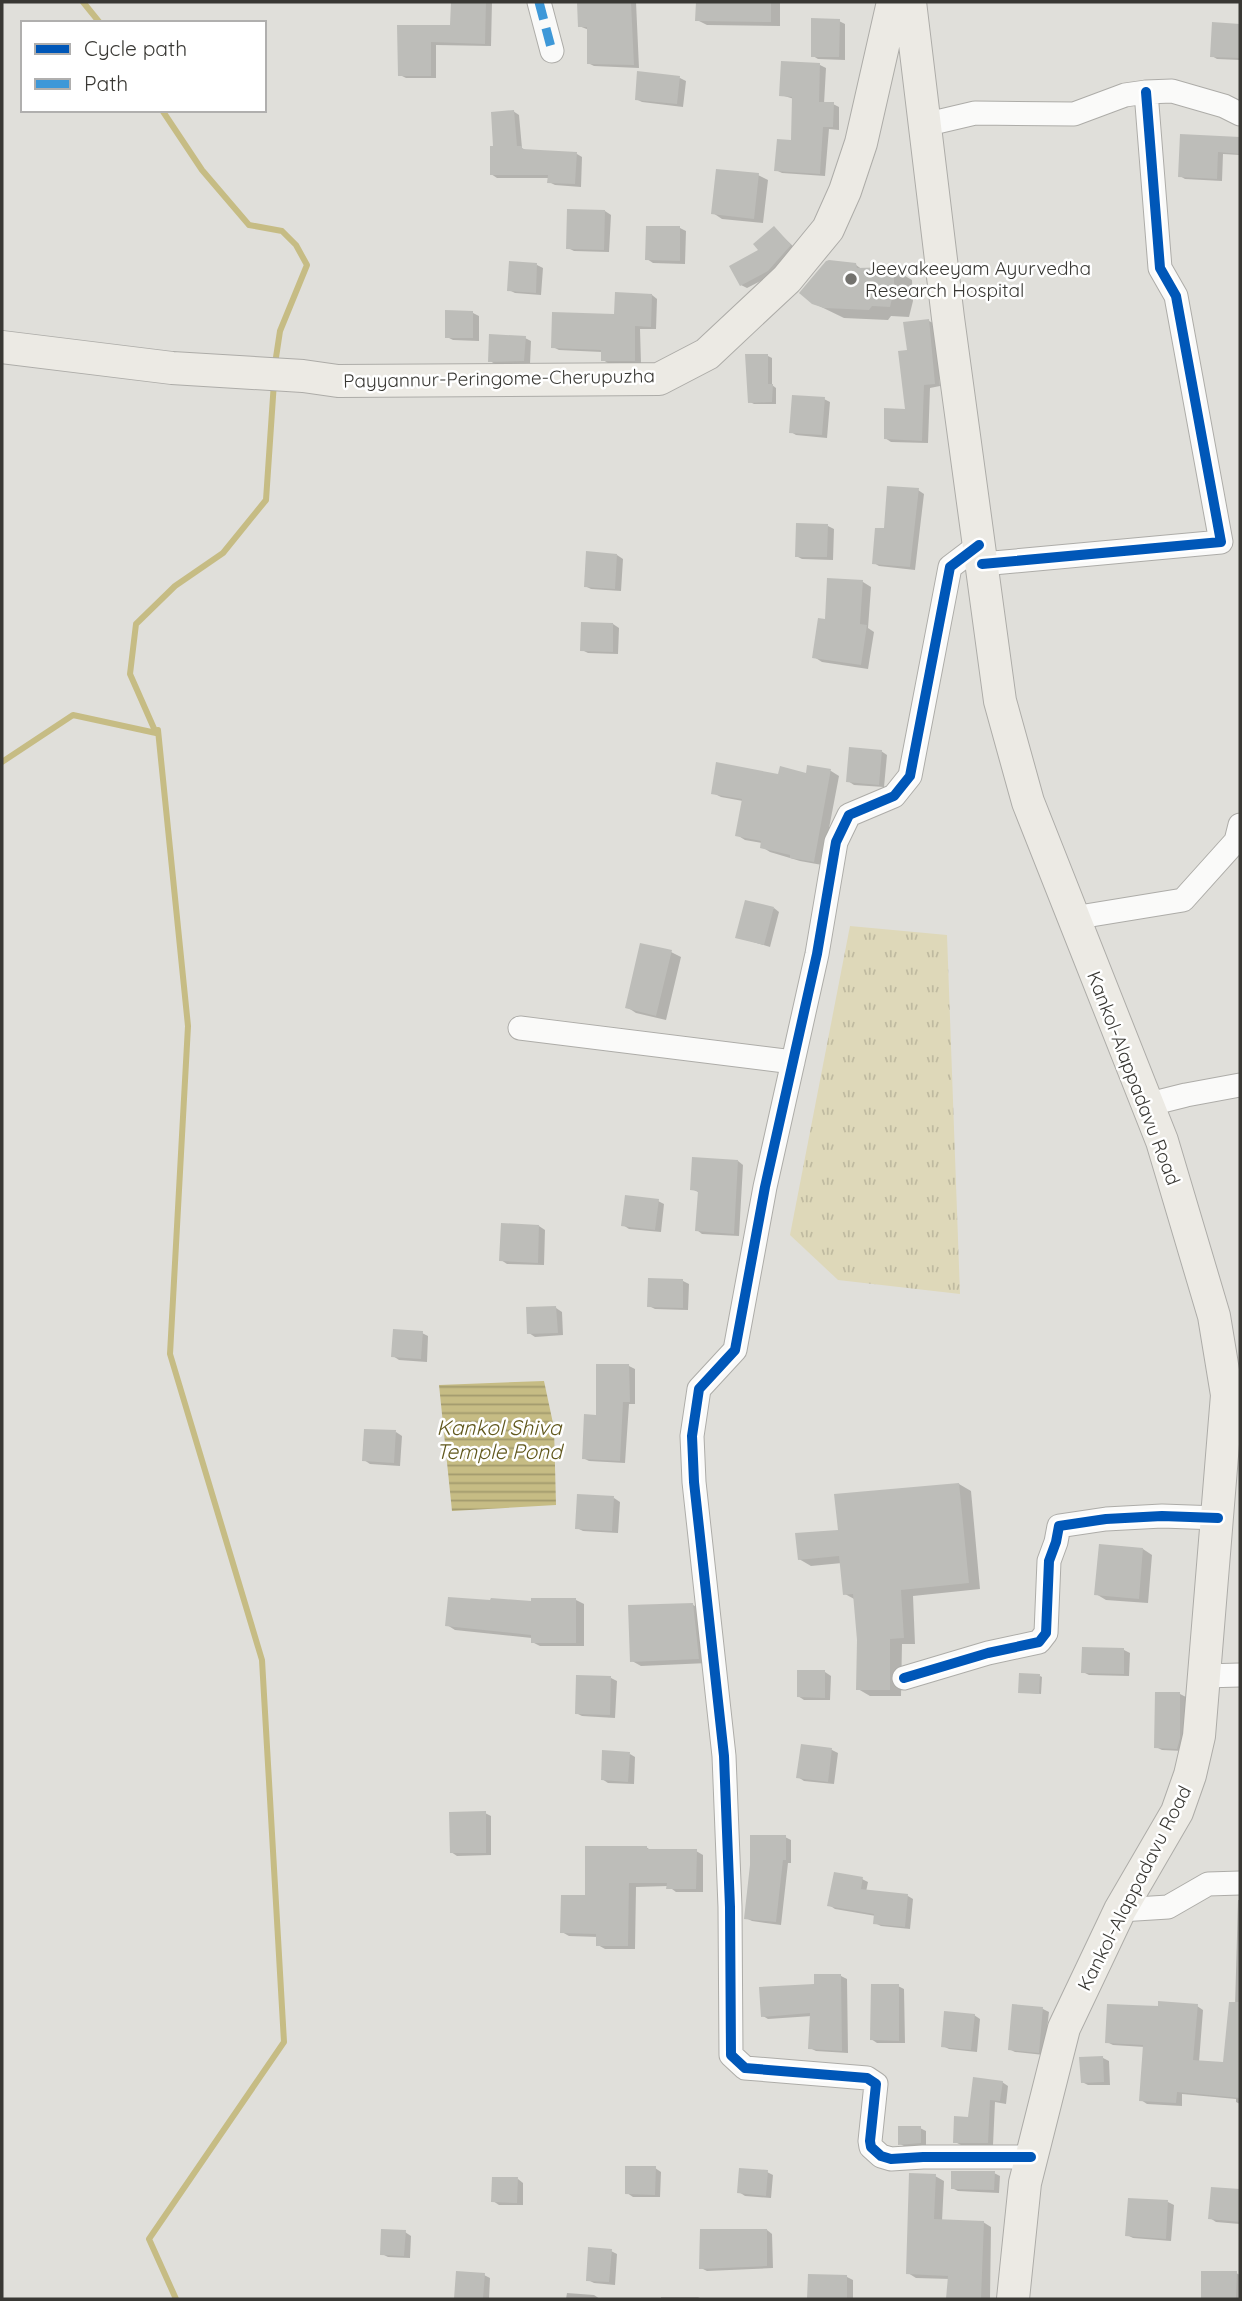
<svg xmlns="http://www.w3.org/2000/svg" width="1242" height="2301" viewBox="0 0 1242 2301" font-family="Quicksand,sans-serif">
  <defs>
    <pattern id="grass-tufts" width="24" height="20" patternUnits="userSpaceOnUse" patternTransform="scale(1.75)"><rect width="24" height="20" fill="#ded8b9"/><path d="M3 7l-1-3M5 7V3M7 7l1-3M15 17l-1-3M17 17v-4M19 17l1-3" fill="none" stroke="#bfbaa0"/></pattern>
    <pattern id="water-rules" width="6" height="5" patternUnits="userSpaceOnUse" patternTransform="scale(1.75)"><rect width="6" height="5" fill="#c6bc84"/><path d="M0 2.5h6" fill="none" stroke="#a29a6d"/></pattern>
  </defs>
  <rect width="100%" height="100%" fill="#e0dfda"/>
  <path fill="url(#grass-tufts)" d="M850,926L947,935L960,1294L838,1280L790,1235Z"/>
  <path fill="url(#water-rules)" d="M544,1381L554,1428L556,1505L452,1511L439,1385Z"/>
  <path fill="#0003" d="M452,2H492L491,46L436,45V78H406L400,75L399,27H452Z
    M579,2H636L639,68L594,66L588,63L589,30L579,26Z
    M697,2H780V26L707,25L697,20Z
    M839,21L845,24V60L818,59L813,56Z
    M1213,24L1240,26V60L1217,59L1212,56Z
    M820,65L826,68L824,104H833L839,107V130L829,129L825,176L782,173L776,170L793,142L794,99L781,95Z
    M680,78L686,81L683,107L642,102L636,99Z
    M513,111L519,115L522,148L527,151L577,154L582,157L581,187L555,185L549,182V178H497L491,174L495,147Z
    M1182,136L1240,138V155L1223,154L1222,181L1185,179L1180,176Z
    M758,175L768,180L763,223L722,219L713,213Z
    M605,211L611,215L609,252L574,251L568,248Z
    M680,228L686,231L685,264L653,263L647,259Z
    M774,228L796,249L774,274L747,288L741,285Z
    M537,265L543,268L541,295L515,293L509,290Z
    M856,265L863,270L893,269L912,280L913,301L909,317L891,316L888,320L844,318L813,303Z
    M652,295L657,299L656,329H640L641,363H608L603,360L602,352L559,350L553,347L616,316Z
    M473,313L479,316V341L453,340L447,337Z
    M929,321L935,324L940,386L930,388L928,443L891,442L885,438L907,410L909,351Z
    M525,338L531,341L530,364H495L490,361Z
    M768,356L772,358V385L776,388V404H754L750,402Z
    M824,399L830,402L827,438L796,435L791,432Z
    M918,490L924,494L915,570L879,566L874,563L885,530Z
    M828,526L834,529L833,560L802,559L796,556Z
    M617,555L623,559L621,591L591,589L585,586Z
    M829,580L863,582L871,587L868,628L874,632L868,669L822,662L814,657L826,621Z
    M613,624L619,628L618,654L588,653L582,650Z
    M881,751L887,755L884,787L854,785L848,781Z
    M808,767L831,771L839,776L822,865L800,861L770,852L762,847V843L745,840L737,835L743,801L721,797L713,793L779,776L807,775Z
    M774,908L779,912L770,947L737,937Z
    M671,952L681,957L666,1020L636,1013L627,1007Z
    M738,1161L743,1165L739,1236L702,1234L697,1230L700,1193L692,1189Z
    M658,1201L664,1204L661,1232L629,1229L623,1225Z
    M539,1226L545,1230L544,1265L507,1264L501,1260Z
    M683,1281L689,1284L688,1310L655,1309L649,1306Z
    M556,1308L562,1312L563,1335L535,1337L529,1333Z
    M422,1333L428,1336L427,1362L399,1360L393,1356Z
    M629,1366L635,1369V1404H629L625,1463L589,1461L583,1458L598,1416Z
    M396,1432L402,1436L400,1466L370,1464L364,1460Z
    M959,1484L971,1491L980,1589L913,1596L915,1644H902L901,1696H870L858,1689L859,1640L856,1600L845,1594L842,1563L811,1566L799,1559L840,1531Z
    M614,1498L620,1502L618,1533L583,1531L577,1528Z
    M1143,1549L1152,1555L1148,1603L1106,1600L1096,1594Z
    M576,1600L584,1604V1646H540L532,1642V1638L455,1630L447,1625L533,1602Z
    M693,1605L702,1610L708,1663L641,1666L632,1661Z
    M1124,1650L1130,1653L1129,1676L1089,1675L1083,1672Z
    M825,1672L831,1676L830,1700H804L798,1696Z
    M1040,1676L1042,1677L1041,1694L1020,1692Z
    M611,1678L617,1681L615,1718L582,1716L576,1713Z
    M1180,1694L1186,1697L1183,1751L1162,1750L1156,1747Z
    M802,1746L832,1750L838,1753L834,1784L804,1781L798,1777Z
    M630,1754L635,1757L634,1784L608,1783L602,1779Z
    M485,1813L491,1816V1855L457,1856L451,1852Z
    M785,1837L791,1840V1863H788L781,1925L752,1921L746,1918Z
    M646,1847L652,1851H696L703,1855V1892H676L668,1886L636,1887L635,1949H605L598,1945V1937L569,1936L562,1932L587,1897Z
    M862,1879L868,1882L866,1892L908,1896L913,1899L910,1929L881,1926L875,1923L876,1916L835,1909L829,1905Z
    M1238,1900H1240V2104L1236,2102V2099L1182,2094V2106L1147,2104L1141,2100L1145,2047L1113,2045L1107,2042L1159,2008L1197,2006L1203,2010L1199,2062L1224,2064L1235,2008Z
    M841,1976L847,1979L848,2053L816,2051L810,2048L812,2016L768,2019L763,2016L815,1985Z
    M898,1986L904,1989L905,2043H877L871,2039Z
    M1014,2006L1043,2009L1049,2012L1044,2055L1015,2052L1009,2049Z
    M974,2015L980,2019L977,2052L949,2049L943,2046Z
    M1103,2058L1109,2061L1110,2085H1088L1082,2082Z
    M1002,2082L1008,2086L1006,2104L995,2102L993,2145H961L955,2142L969,2118Z
    M920,2128L926,2131V2146L906,2147L900,2144Z
    M655,2168L661,2172L660,2197H633L627,2193Z
    M767,2172L773,2175L771,2198L745,2196L739,2192Z
    M994,2173L1000,2176L999,2193L958,2191L952,2188Z
    M935,2176L944,2181L942,2221L983,2222L991,2227L990,2299H947L950,2279L916,2278L908,2273Z
    M518,2179L523,2183V2205H499L493,2201Z
    M1212,2189L1240,2191V2224L1216,2222L1210,2218Z
    M1168,2202L1174,2205L1171,2241L1133,2238L1127,2235Z
    M767,2230L772,2234L773,2268L707,2271L701,2268Z
    M405,2232L411,2236L410,2258L388,2257L382,2254Z
    M611,2251L617,2254L615,2285L594,2283L588,2280Z
    M1203,2272L1236,2273L1240,2275V2299H1202Z
    M458,2273L484,2275L490,2278L489,2299H456Z
    M809,2276L847,2277L853,2280V2299H809Z
    M567,2293L594,2295L600,2299H566Z
    M661,2297H698L702,2299H661Z"/>
  <g fill="none" stroke-linecap="round" stroke-linejoin="round">
    <path stroke="#c6bc84" stroke-width="6" d="M83,2L100,23
      M162,110L202,170L249,225L282,231L296,245L307,265L280,331L275,364
      M158,730L188,1026L170,1354L262,1660L284,2042L149,2239L176,2299
      M156,733L130,674L136,624L175,586L223,553L266,500L274,382
      M2,762L73,715L156,733"/>
  </g>
  <path fill="#bdbdb9" d="M451,2H486L485,44L431,42V76H398L397,25H450Z
    M577,2H631L634,65L587,64V27H578Z
    M696,2H771V22L695,21Z
    M811,18L840,19L839,57H811Z
    M1212,22L1240,24V58L1210,57Z
    M781,61L820,63L819,102H834L833,127H823L820,174L774,171L777,139L791,140L792,97L779,96Z
    M637,71L680,76L677,104L635,100Z
    M514,110L517,146H522V149L577,152L575,184L547,183L548,175H490V146H493L491,112Z
    M1180,134L1240,137V154L1218,152L1217,179L1178,177Z
    M716,169L759,173L754,219L711,214Z
    M567,209L605,210L604,250L566,249Z
    M646,226H680V261L645,260Z
    M774,226L791,245L768,271L740,286L729,266L758,250L753,244Z
    M829,260L856,263L857,268L894,267V290L890,307L872,306L869,310L824,308L812,304L799,293L826,261Z
    M509,261L537,263L536,293L507,291Z
    M615,292L652,294L651,327L635,326V361H601V350L551,348L552,312L614,314Z
    M445,310L473,311V338H445Z
    M929,319L935,384L924,385L922,441L884,439V408L905,409L898,351L907,350L903,322Z
    M489,334L526,336L524,361L488,362Z
    M745,354H768V384H773L772,402L748,403Z
    M792,395L825,397L822,435L789,433Z
    M887,486L919,488L910,567L872,564L875,528H884Z
    M796,523L828,524L827,557H795Z
    M586,551L617,554L615,589L584,587Z
    M827,578L863,580L860,624L867,625L861,665L812,658L818,618L825,619Z
    M581,622L613,623V652L580,651Z
    M849,747L882,750L879,785L846,782Z
    M716,762L778,774L780,766L806,773L807,765L831,769L814,862L790,858V855L760,848L761,841L735,836L742,799L711,794Z
    M745,900L774,907L764,945L735,938Z
    M640,943L672,950L656,1016L625,1008Z
    M692,1157L738,1160L734,1234L695,1231L698,1191L690,1190Z
    M625,1195L659,1199L655,1230L621,1226Z
    M501,1223L539,1225L538,1263L499,1261Z
    M648,1278L683,1279V1308L647,1307Z
    M556,1306L558,1333L527,1334L526,1307Z
    M393,1329L423,1331L421,1359L391,1357Z
    M596,1364H629L630,1402H623L620,1461L582,1459L584,1414L596,1415Z
    M364,1429L396,1430L394,1463L362,1461Z
    M959,1483L969,1583L901,1590L904,1638L890,1639V1690H856L857,1640L853,1594L843,1595L839,1556L798,1560L795,1533L838,1530L834,1494Z
    M577,1494L614,1496L612,1531L575,1529Z
    M1099,1544L1143,1548L1139,1599L1094,1595Z
    M448,1597L490,1600L491,1598L531,1601V1598H576V1643H531V1635L445,1626Z
    M693,1603L699,1659L630,1662L628,1605Z
    M1082,1647L1124,1648V1674L1081,1673Z
    M797,1670H825V1698L797,1697Z
    M1019,1673L1040,1674L1039,1694L1018,1693Z
    M576,1675L611,1676L610,1715L575,1714Z
    M1155,1692H1180V1738L1177,1749L1154,1748Z
    M801,1744L832,1748L828,1782L796,1778Z
    M602,1750L630,1752L628,1782L601,1780Z
    M486,1811V1853H450L449,1812Z
    M750,1835H786V1860H783L776,1922L744,1919L750,1865Z
    M585,1846H647V1849H697L696,1889H666L667,1883H629L628,1946H596V1934L560,1933L561,1895H585Z
    M834,1872L863,1877L861,1889L908,1894L905,1927L873,1924L874,1914L827,1906Z
    M814,1974H841L842,2051L808,2049L810,2013L761,2017L759,1987L814,1984Z
    M871,1984H899V2041L870,2040Z
    M1158,2001L1198,2004L1193,2060L1223,2062L1229,2002H1240V2098L1177,2092L1176,2103L1139,2101L1143,2045L1105,2043L1107,2004L1158,2006Z
    M1012,2004L1043,2007L1039,2053L1008,2050Z
    M944,2011L975,2014L971,2050L941,2047Z
    M1103,2056L1104,2082L1081,2083L1079,2057Z
    M973,2077L1003,2081L1000,2101L990,2100L988,2143H953L954,2116L968,2117Z
    M898,2126H921V2143L898,2145Z
    M625,2166H656L655,2195L625,2194Z
    M739,2168L768,2170L766,2196L737,2193Z
    M951,2171H995L994,2190L951,2189Z
    M909,2173L936,2174L934,2219L984,2221L981,2299H946L948,2276L906,2274Z
    M492,2177H518L517,2203L491,2202Z
    M1211,2187L1240,2189V2222L1208,2219Z
    M1128,2198L1168,2200L1166,2239L1125,2236Z
    M381,2229L406,2230L404,2256L380,2255Z
    M700,2229H767V2266L699,2269Z
    M588,2247L612,2249L609,2282L586,2281Z
    M456,2271L485,2273L483,2299H454Z
    M1201,2271H1237L1236,2299H1201Z
    M808,2274L847,2275V2299H807Z"/>
  <g fill="none" stroke-linecap="round" stroke-linejoin="round">
    <g stroke="#adaca8" stroke-width="25">
      <path id="street" d="M539,2L552,51
        M924,125L975,113L1074,114L1125,95L1146,92L1172,91L1224,106L1240,114
        M979,545L950,567L910,776L894,796L849,815L836,842L817,954L765,1187L735,1350L699,1389L692,1436L694,1482L724,1756L730,1907L731,2055L745,2068L867,2078L876,2084L870,2141L871,2147L881,2156L891,2159L923,2157H1031
        M982,564L1221,542L1176,296L1160,268L1146,92
        M1073,918L1183,900L1236,841L1240,825
        M520,1028L793,1062
        M1146,1105L1186,1095L1240,1085
        M1204,1676L1240,1675
        M904,1678L988,1653L1039,1642L1046,1633L1049,1561L1056,1542L1059,1526L1106,1519L1162,1516L1218,1518
        M1120,1910L1168,1907L1208,1884L1240,1883"/>
    </g>
    <g stroke="#adaca8" stroke-width="34">
      <path id="secondary" d="M910,2L948,318L1000,701L1028,802L1162,1141L1214,1316L1227,1395L1199,1736L1190,1775L1177,1812L1120,1910L1064,2028L1025,2183L1013,2299
        M2,347L172,368L303,376L338,381L659,379L707,354L787,279L828,229L845,191L861,143L893,2"/>
    </g>
    <use href="#street" stroke="#fafaf9" stroke-width="23"/>
    <use href="#secondary" stroke="#eceae4" stroke-width="32"/>
    <path stroke="#3e98d8" stroke-width="9" stroke-dasharray="18 9" stroke-linecap="butt" d="M539,2L552,51"/>
    <g stroke="#fff" stroke-width="15">
      <path id="cycleway" d="M979,545L950,567L910,776L894,796L849,815L836,842L817,954L765,1187L735,1350L699,1389L692,1436L694,1482L724,1756L730,1907L731,2055L745,2068L867,2078L876,2084L870,2141L871,2147L881,2156L891,2159L923,2157H1031
        M982,564L1221,542L1176,296L1160,268L1146,92
        M904,1678L988,1653L1039,1642L1046,1633L1049,1561L1056,1542L1059,1526L1106,1519L1162,1516L1218,1518"/>
    </g>
    <use href="#cycleway" stroke="#0057b8" stroke-width="10"/>
  </g>
  <circle fill="#73726e" stroke="#fff" stroke-width="2.5" cx="851" cy="279" r="7"/>
  <g text-anchor="middle" stroke-width="5" stroke-linejoin="round" paint-order="stroke">
    <g font-size="19" fill="#393834" stroke="#fff" text-anchor="start">
      <text x="865" y="275">Jeevakeeyam Ayurvedha<tspan x="865" dy="22">Research Hospital</tspan></text>
    </g>
    <g font-size="19" fill="#393834" stroke="#fff">
      <text transform="translate(499 378) rotate(-1)" y="7">Payyannur-Peringome-Cherupuzha</text>
      <text transform="translate(1134 1078) rotate(69)" y="7">Kankol-Alappadavu Road</text>
      <text transform="translate(1134 1888) rotate(-63)" y="7">Kankol-Alappadavu Road</text>
    </g>
    <g font-size="21" font-style="italic" fill="#61581d" stroke="#fff">
      <text x="499" y="1435">Kankol Shiva<tspan x="499" dy="24">Temple Pond</tspan></text>
    </g>
  </g>
  <rect width="1242" height="2301" fill="none" stroke="#393834" stroke-width="7"/>
  <rect x="21" y="21" width="245" height="91" fill="#ffffff" stroke="#b0afae" stroke-width="2"/>
  <rect x="35" y="44" width="35" height="10" fill="#0057b8" stroke="#b0afae" stroke-width="2"/>
  <text x="84" y="56" font-size="21" fill="#393834">Cycle path</text>
  <rect x="35" y="79" width="35" height="10" fill="#3e98d8" stroke="#b0afae" stroke-width="2"/>
  <text x="84" y="91" font-size="21" fill="#393834">Path</text>
</svg>
